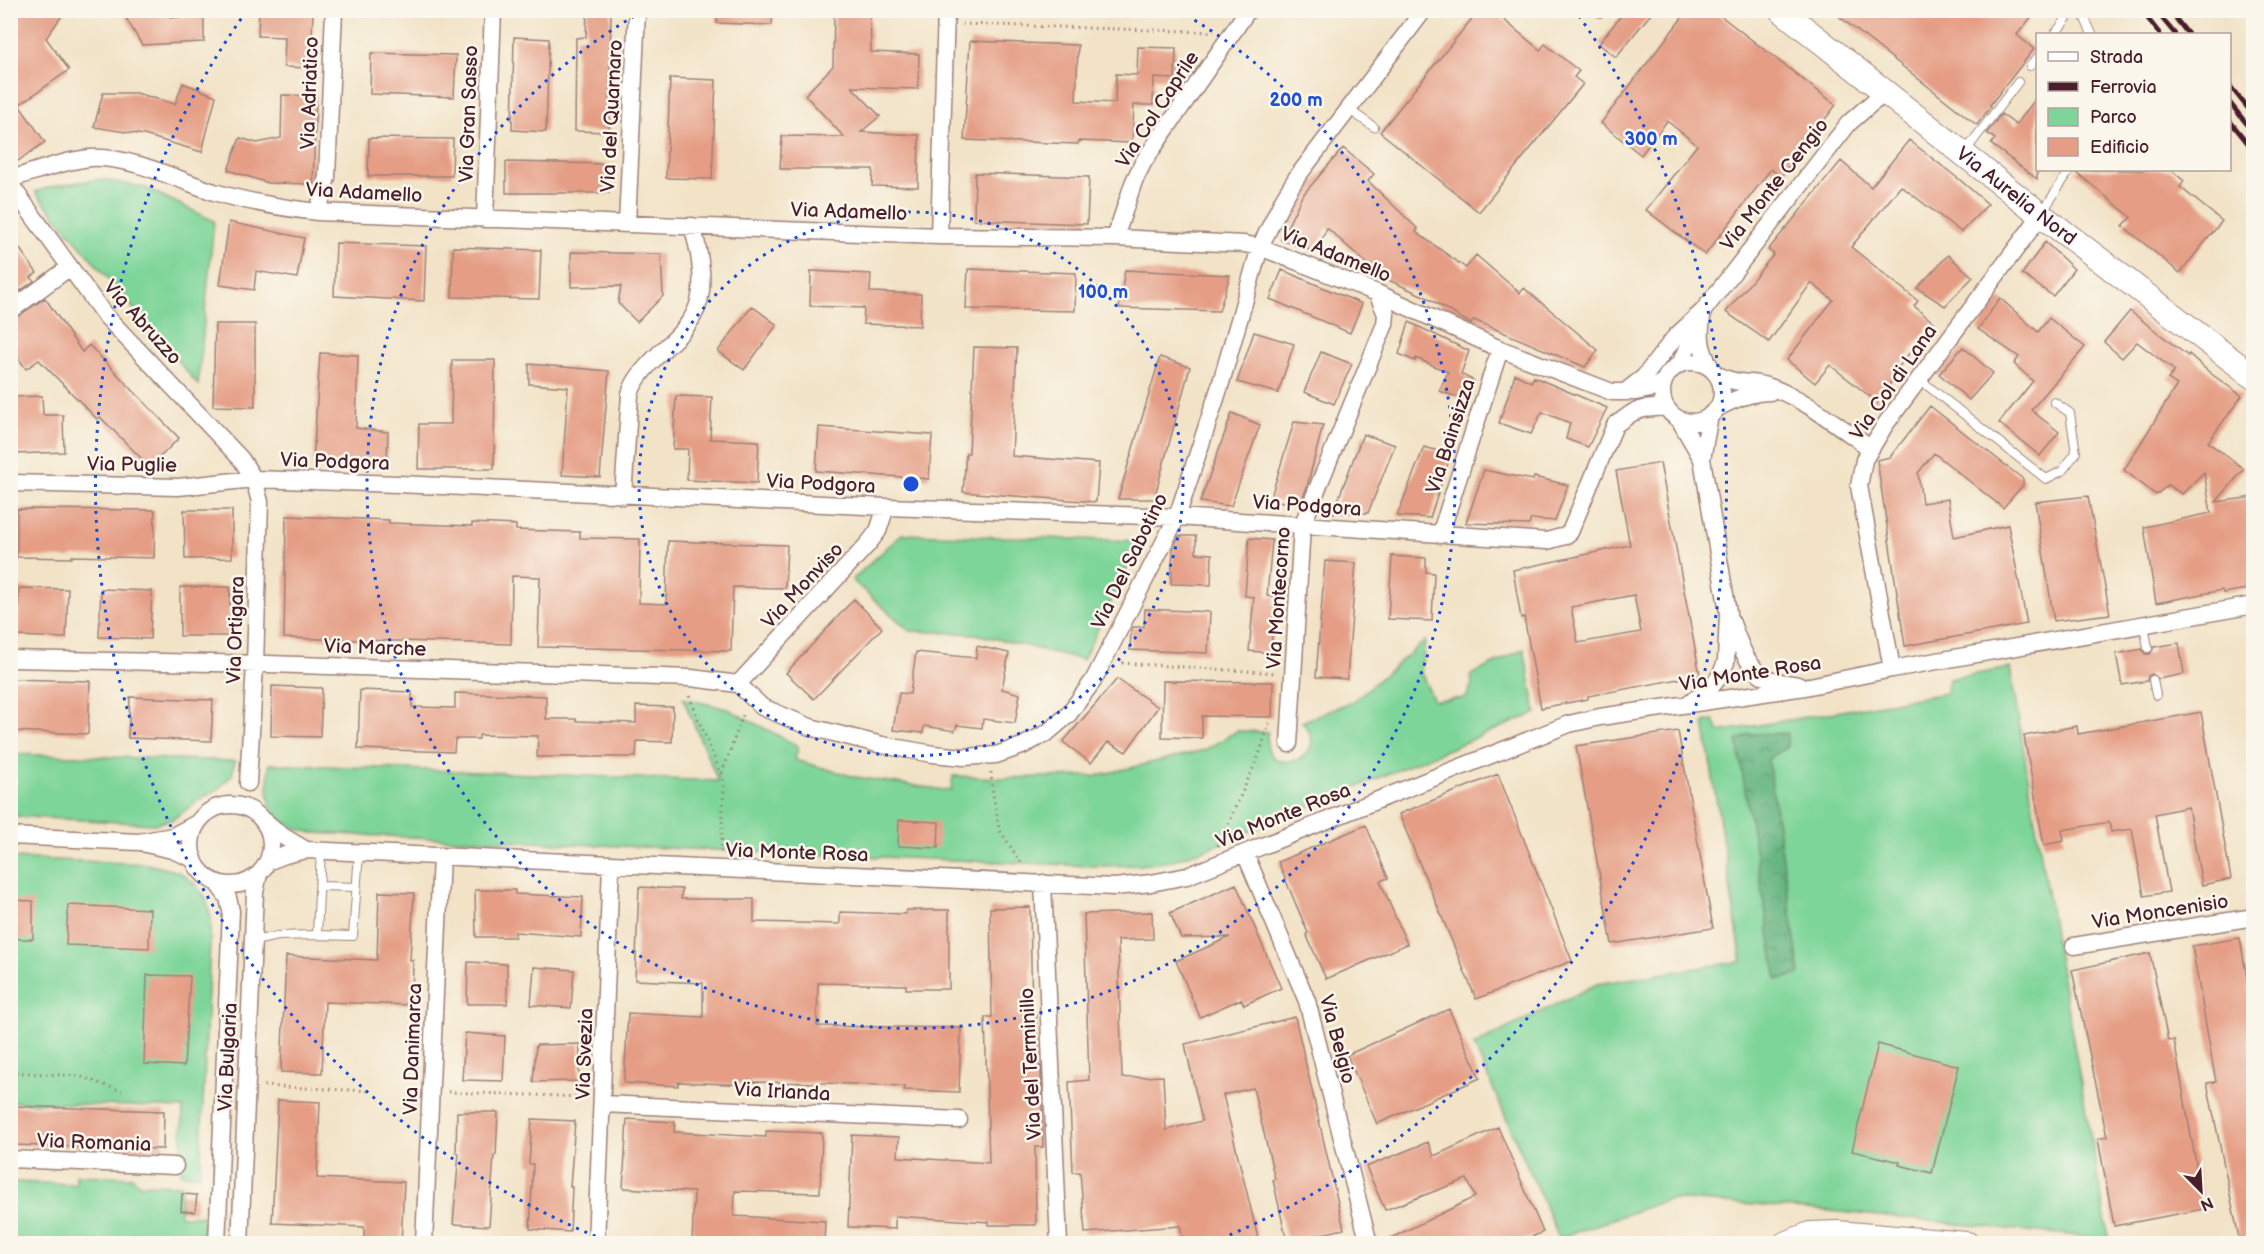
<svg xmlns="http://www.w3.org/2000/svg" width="2264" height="1254" viewBox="0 0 2264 1254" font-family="'Balsamiq Sans',sans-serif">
  <defs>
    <pattern id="forest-crowns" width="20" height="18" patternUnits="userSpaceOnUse" patternTransform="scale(1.5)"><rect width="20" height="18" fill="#66b681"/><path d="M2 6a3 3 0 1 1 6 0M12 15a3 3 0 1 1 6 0" fill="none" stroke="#56936a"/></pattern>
  </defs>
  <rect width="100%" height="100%" fill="#fbf7ec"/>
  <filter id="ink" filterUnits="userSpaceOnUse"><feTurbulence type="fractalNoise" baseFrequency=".0167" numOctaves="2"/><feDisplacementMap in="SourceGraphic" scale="12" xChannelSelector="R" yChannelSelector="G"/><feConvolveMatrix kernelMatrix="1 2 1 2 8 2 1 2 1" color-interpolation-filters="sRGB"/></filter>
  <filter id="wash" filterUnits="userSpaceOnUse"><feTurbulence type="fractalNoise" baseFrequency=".008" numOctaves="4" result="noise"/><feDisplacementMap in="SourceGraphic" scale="24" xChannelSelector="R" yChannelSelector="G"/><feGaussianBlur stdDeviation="1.35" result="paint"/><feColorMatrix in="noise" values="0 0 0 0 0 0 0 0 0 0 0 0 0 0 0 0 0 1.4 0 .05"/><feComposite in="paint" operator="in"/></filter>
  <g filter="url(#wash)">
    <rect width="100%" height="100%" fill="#f2e3c7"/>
    <path fill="#7ed599" stroke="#647a62" stroke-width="1.5" d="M101,179L146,188L214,221L198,385L35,192L54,186Z
      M902,534L1140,541L1083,660L976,634L910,631L852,580Z
      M1425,641L1421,673L1434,701L1466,698L1472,684L1471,675L1524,649L1536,713L1204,850L1167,862L1140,865L1093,866L313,833C266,822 267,808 269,764L718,781L683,698L728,709L798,746L795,760L855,777L951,791L953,776L1002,778L1096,776L1205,750L1237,731L1268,732C1257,783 1339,760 1302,722L1353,701Z
      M2010,668L2054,934L2109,1239L1820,1210L1670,1199L1559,1238L1474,1045L1597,984L1742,961L1704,722L1714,720L1719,732L1946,693L1949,679Z
      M10,754H11L235,761L232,775L216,791L205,796L173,819L155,824L11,816Z
      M11,858L147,864L179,872L195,884L206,898L211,918L200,1175L181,1174L183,1108L11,1102Z
      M76,1175L132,1177L139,1184L181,1185L180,1216H203L202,1243H11V1182L76,1184Z"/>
    <path fill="url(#forest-crowns)" stroke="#586a56" stroke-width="1.5" d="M1787,733V747L1768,759L1800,974L1777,980L1737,741L1750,734Z"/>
    <g id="blocks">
      <path fill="#e59e85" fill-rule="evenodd" d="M21,10H66L46,38L69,70L19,105L45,142L18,161L10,151V23Z
        M121,10H165L171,18L204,15V42L142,45Z
        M259,10H313L311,68L284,67L285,37L258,36Z
        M587,10H611L609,132L575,131L576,38L586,37Z
        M717,10H773L772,25L717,23Z
        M834,10H870L871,52L919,54L918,89L852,87L880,116L861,132L919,135L918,187L872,186L873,169H780L782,136L844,137L805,95L833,66Z
        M1479,10H1492L1540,50L1545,44L1579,71L1574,77L1583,84L1479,212L1380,132Z
        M1625,10H1654L1616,57L1599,44Z
        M1688,10H1713L1836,105L1781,177L1771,169L1705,255L1646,210L1697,145L1667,121L1641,155L1601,123Z
        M1831,10H2037L2017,35L2034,49L1990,105L1991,106L1977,125Z
        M514,37L549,39L546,132L512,130Z
        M970,41L1078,45L1076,101L1115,103L1116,74L1137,75L1138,47L1176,48L1175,79L1154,78L1153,105H1134L1132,143L1079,141L1078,144L964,140Z
        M371,53L456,55L454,97L370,94Z
        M670,78L716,80L712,179L666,178Z
        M183,83L216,96L202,152L144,135L94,127L103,93H136L175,104Z
        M282,95L316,96L313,184L268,183L228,170L240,138L257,143L281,138Z
        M2037,97V179L1991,144L1995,139L1987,133L2001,114L2016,125Z
        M369,138L453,139L452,176H368Z
        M1909,140L1960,180L1988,204L1961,232L1901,186L1851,247L1918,301L1914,306L1933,322L1898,368L1900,369L1877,402L1830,365L1815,383L1787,360L1833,300L1811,283L1769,342L1726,312L1774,254L1768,250L1841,161L1871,187Z
        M1343,148L1374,174L1368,181L1418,229L1416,232L1466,268L1476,255L1520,293L1524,288L1598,350L1585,367L1474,320L1471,324L1426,297L1382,277L1327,228L1316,252L1281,240L1302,196Z
        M506,162L609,164V193H506Z
        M2076,170H2171L2184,181L2180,187L2222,221L2180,273L2123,226L2131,217L2076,172Z
        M975,173L1089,177L1087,224L974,220Z
        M229,222L304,238L297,278L256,271L254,290L220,285Z
        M10,235L37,273L31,277L34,281L10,298Z
        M2045,242L2074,269L2053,296L2022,274Z
        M336,243L426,246L424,301L334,296Z
        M453,247L541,250L539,299L452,297Z
        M571,252L661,254L663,296L637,322L618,303L621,286L571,287Z
        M1948,255L1973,277L1945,306L1917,288Z
        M968,269L1076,273L1075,311L966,309Z
        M1125,270L1230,275L1219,311L1119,308Z
        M1282,270L1362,304L1350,333L1270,299Z
        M811,271L871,274L870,292L921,294L920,326L863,324L864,308L810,306Z
        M45,298L82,352L89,345L179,438L150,467L100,417L97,419L39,360L26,369L10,346V321Z
        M2000,298L2038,332L2049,318L2085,347L2031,410L2059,432L2040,456L1999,423L2033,381L2014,364L2019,357L1978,329Z
        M752,306L777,325L744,370L718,351Z
        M2130,311L2188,356L2189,354L2210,373L2242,396L2208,442L2244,469L2216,502L2253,497V588L2223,593L2222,590L2156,603L2144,527L2211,513L2204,472L2182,494L2168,485L2156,495L2124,470L2177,385L2168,379L2175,371L2137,342L2122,358L2104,342Z
        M1409,322L1469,351L1461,374L1474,381L1466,400L1439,391L1448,372L1416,358L1415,361L1399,354Z
        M215,324H255V407L213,406Z
        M1254,332L1294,344L1278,393L1237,382Z
        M974,347L1017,348L1012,456L1099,463L1096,502L963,492L966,453H969Z
        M1963,347L1993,373L1969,400L1939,374Z
        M1321,352L1352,364L1334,404L1304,392Z
        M320,353L358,355L356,428L388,432L387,465L313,463Z
        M1160,357L1190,367L1154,499H1118Z
        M452,360H495L494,469H418L419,424H451Z
        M529,364L609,371L600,477L562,475L568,387L529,384Z
        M1515,374L1531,382L1534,377L1607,408L1588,447L1566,439L1570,423L1542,412L1531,434L1499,423Z
        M42,396L43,415H63L64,452L15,454L13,397Z
        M676,396L712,397L710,439L759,441L757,483L687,480L688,449H673Z
        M1930,406L2023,479V485L2003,508L1934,453L1918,473L1922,503L1948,499L1954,537L2008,525L2027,624L1905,646L1877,460L1890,457Z
        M1232,413L1260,425L1231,506L1200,502Z
        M1294,422L1323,425L1307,487L1300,504L1270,500Z
        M819,427L932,435L929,479L816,471Z
        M1363,434L1395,445L1368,513H1333Z
        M1424,447L1451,454L1430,518L1397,516Z
        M1660,463L1700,675L1588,696V699L1541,708L1524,617L1521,618L1513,570L1630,545L1616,471ZM1634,595L1641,632L1578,643L1571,607Z
        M1484,470L1533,480L1534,477L1568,485L1555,521L1531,519L1529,525L1466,523Z
        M2088,496L2110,614L2054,621L2035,502Z
        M17,509L155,510L154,558L72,556V558L17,557Z
        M184,510H232V558L185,559Z
        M286,516L389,520V523L472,526V523L516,525V530L580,532V538L640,539L639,603L666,604L668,541L787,545L785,588L733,587L731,651L538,647L540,577L512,576L511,644L284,638Z
        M1179,536H1196V553L1212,554L1211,585L1171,584L1173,549Z
        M1249,538L1272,540L1267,596L1275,597L1271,653L1249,651L1254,597L1245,596Z
        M1392,556L1426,558V572L1434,573L1432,621L1388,619Z
        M1325,561L1356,563L1347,679L1316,677Z
        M180,587H230V636H180Z
        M19,588L68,589L66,638L18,636Z
        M101,589L152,591L150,639L99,637Z
        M854,599L882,628L814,699L786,673Z
        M1145,609L1210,612L1208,653L1130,650L1131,631L1133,627H1144Z
        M2179,643L2184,674L2159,679L2152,674L2148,676L2147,681L2122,685L2116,654L2142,649L2145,654H2150L2154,647Z
        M977,646L1009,653L1002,689L1020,694L1015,723L983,719L982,728L957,725L955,731L924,726L923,733L893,730L899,693L910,694L916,652L976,658Z
        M10,679L90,681L88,734L10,731Z
        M1117,679L1158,707L1126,752L1108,742L1091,763L1063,742Z
        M1163,681L1273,682L1272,717L1202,716V738L1162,737Z
        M272,686L322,688L320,737L271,736Z
        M360,690L412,692V707L455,708V693L546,696V719H576V721L636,723V706L673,707L672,742L637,741L636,757H537L538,736L479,735V739H455L454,752L358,749Z
        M130,697L213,700L211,741L128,738Z
        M2201,712L2231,879L2202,885L2188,807L2155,814L2169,892L2144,896L2132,829L2111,832L2109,822L2062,830L2064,841L2044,845L2024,736L2077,726L2078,734Z
        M1678,731L1713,928L1612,944L1576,746Z
        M1498,774L1572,961L1476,999L1399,814Z
        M899,820L939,822L938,848L898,846Z
        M1366,825L1388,878L1380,881L1407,944L1326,979L1306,934L1308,933L1278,862Z
        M1236,884L1281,988L1244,1005L1241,999L1200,1017L1176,961L1230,937L1181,938L1170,913Z
        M639,887L682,889L681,899H754V922L840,924V912L906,914V910H949V989H906V985L818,983L817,1020V1026L961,1028L959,1092L904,1090V1086L824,1083L750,1082L749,1085L678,1082V1086L624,1083L628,1013L703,1017V983L635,980Z
        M475,890H515V894L583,897L581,937L515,932V937H476Z
        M379,892L414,893L410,960H413L412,1005L325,1002L322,1073L281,1072L286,956L377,960Z
        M10,900L33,901V939H10Z
        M68,905L150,909L149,948L66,945Z
        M1030,907L1032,1015H1036L1038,1066H1041L1043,1147H1035L1036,1225H989V1222L895,1216V1229L848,1227L852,1135L899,1137L898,1157L989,1163L985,1017H992L990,908Z
        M1152,912L1153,939L1118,940L1122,1078L1163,1076L1166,1130L1202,1121L1185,1044L1295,1017L1344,1229L1287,1242L1273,1180L1275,1179L1253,1088L1223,1095L1258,1238L1233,1244H1184L1180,1226L1085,1233L1080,1172H1073L1069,1082L1089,1080L1084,914Z
        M2240,938L2253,1014V1243H2240L2207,1083L2216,1082L2192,946Z
        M2150,953L2168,1041L2174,1040L2204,1209L2114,1226L2098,1139L2107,1137L2072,970Z
        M468,962L507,964V1004H467Z
        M534,967L574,970L571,1008L531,1005Z
        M147,975L190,976L184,1066L144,1064Z
        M1449,1009L1480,1078L1377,1124L1347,1055Z
        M465,1033L505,1036L503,1081L462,1080Z
        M580,1044L579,1081L533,1082L536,1045Z
        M1878,1044L1959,1066L1932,1173L1899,1165L1900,1162L1852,1151Z
        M278,1100L320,1102L317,1178L404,1182L401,1244H364V1227L272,1223Z
        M10,1106L164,1111L163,1149L10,1145Z
        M457,1112H498L496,1155H494L489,1226L453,1224L459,1153H456Z
        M532,1119L575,1121L570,1187H572L570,1232L530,1229L533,1164H529Z
        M627,1119L675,1122L674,1132L766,1137V1131L822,1133L820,1193L735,1191L734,1216L825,1221L824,1244H692L694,1192L623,1188Z
        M1498,1127L1543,1232L1515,1244H1379L1475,1197L1467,1179L1385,1210L1366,1167L1428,1142L1434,1156Z
        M182,1194L197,1195L195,1212L181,1211Z"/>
    </g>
  </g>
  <g filter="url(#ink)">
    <use href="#blocks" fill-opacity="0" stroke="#9e8179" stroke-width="1.5"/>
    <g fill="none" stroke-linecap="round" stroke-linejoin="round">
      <g stroke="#9e8179" stroke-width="10">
        <path id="lane" d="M2081,10L2092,34
          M1600,13L1602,10
          M2055,34L2073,10
          M2030,66L2038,57
          M1348,109L1374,127
          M1964,153L2018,82
          M2041,214L2070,170
          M1919,379L2046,479L2062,471L2076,453L2070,413L2054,402
          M2144,625L2148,648
          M2153,680L2156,695
          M320,886L356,887
          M317,935L353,936L359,853
          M254,941L278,936L317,935L321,851"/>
      </g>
      <g stroke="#9e8179" stroke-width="19">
        <path id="street" d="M10,179C37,171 63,161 90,158C127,155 179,180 214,192C248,202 283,208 318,212L939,236L1115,238L1244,244L1260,247L1377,293L1500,349L1612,392H1636L1651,389L1664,381
          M10,184L103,313L241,459L254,479L260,502L255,665L248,783
          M318,212L327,177L334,10
          M485,219L493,10
          M627,224L637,10
          M939,236L946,10
          M1115,238L1134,181L1144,161L1248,10
          M10,311L70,267
          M1703,311C1699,335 1699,347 1711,368
          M1662 392a30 30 0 1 1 60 0a30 30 0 1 1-60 0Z
          M1680,364L1698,323
          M1716,374C1738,386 1750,380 1770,387C1807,400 1838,426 1870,448
          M1625,392L1644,377L1675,337L1703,311L1849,123L1873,102L1888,93
          M1716,409C1732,400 1751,392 1770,392
          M1679,419L1702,459L1728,612L1726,662L1720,676L1707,692L1690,702
          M1702,459L1710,415
          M10,483L178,487L254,479L398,484L886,507L1177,517L1547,541L1565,536L1570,532L1615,425L1632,413L1643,409L1666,407
          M623,496L630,394C634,380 645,368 656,357C668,344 685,332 693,316C708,292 700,252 692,226
          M1440,535L1500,349
          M1731,621C1739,641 1746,667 1765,677C1775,682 1788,683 1798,685
          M10,659L268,664L691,678L738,684
          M1892,669L1859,486L1864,460L1885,425L2041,215
          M738,684L762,707L810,727L882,745L933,754L964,757L996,755L1022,746L1047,733L1068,715L1093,681L1177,517L1220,386L1260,247L1284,198L1297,177L1424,10
          M738,684L868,544L878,531L886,507
          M1289,744L1302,526L1385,324L1386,314L1377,293
          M191 845a40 40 0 1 1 80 0a40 40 0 1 1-80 0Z
          M265,821L284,837L306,850L285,855L267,862
          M10,836L139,842L173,836L197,823
          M146,844L172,850L194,859
          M306,850L1115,887L1151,883L1187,876L1569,724L1600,717L1805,687L1892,669L2254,605
          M1245,853L1307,1001L1369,1244
          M1043,883L1059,1244
          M2074,946L2254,917
          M603,1104L959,1120
          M10,1159L175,1166
          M217,1244L231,911L228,898L217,883
          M240,1244L255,892L259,874
          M424,1244L441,856
          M596,1244L611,865"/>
      </g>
      <g stroke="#9e8179" stroke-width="26">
        <g id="secondary">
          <path id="s1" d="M1781,10L2041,215L2254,377"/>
          <path d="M1785,1244L1810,1234L1837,1233L1967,1244"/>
        </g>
      </g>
      <path stroke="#9e8179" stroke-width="3" stroke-dasharray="1.5 4.5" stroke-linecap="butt" d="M962,24L1214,32
        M1122,663L1277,673
        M689,696L724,782L721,852
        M991,772L992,788L999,829L1023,866
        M722,773L743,715
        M1218,846L1259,755L1269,724H1273
        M10,1072L79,1076L122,1091
        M264,1086L370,1091
        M448,1092L585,1097"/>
      <use href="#lane" stroke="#fff" stroke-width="8"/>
      <use href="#street" stroke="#fff" stroke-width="16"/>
      <use href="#secondary" stroke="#fff" stroke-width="24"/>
      <path stroke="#4a1f2b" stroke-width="4.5" d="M2141,10L2160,34
        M2155,10L2175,34
        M2169,10L2188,34
        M2230,86L2254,116
        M2230,103L2254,133
        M2230,121L2254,151"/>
    </g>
  </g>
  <g fill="none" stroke="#1d4ed8" stroke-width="3" stroke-dasharray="3 6">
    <circle cx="911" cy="484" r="272"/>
    <path d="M1179 11A544 544 0 1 1 643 11"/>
    <path d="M612 1243A816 816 0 0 1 243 16M1579 16A816 816 0 0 1 1210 1243"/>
  </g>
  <g text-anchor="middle" stroke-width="5" stroke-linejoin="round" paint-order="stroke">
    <g font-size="20" fill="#4a1f2b" stroke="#fbf7ec">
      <text transform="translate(309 93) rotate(-88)" y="7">Via Adriatico</text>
      <text transform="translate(1157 109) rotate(-57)" y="7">Via Col Caprile</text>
      <text transform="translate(468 114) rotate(-88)" y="7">Via Gran Sasso</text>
      <text transform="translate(611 116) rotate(-87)" y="7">Via del Quarnaro</text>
      <text transform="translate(1774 184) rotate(-52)" y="7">Via Monte Cengio</text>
      <text transform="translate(364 192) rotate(3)" y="7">Via Adamello</text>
      <text dy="7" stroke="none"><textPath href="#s1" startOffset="300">Via Aurelia Nord</textPath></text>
      <text transform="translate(849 211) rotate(2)" y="7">Via Adamello</text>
      <text transform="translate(1336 254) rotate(22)" y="7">Via Adamello</text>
      <text transform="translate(143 322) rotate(48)" y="7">Via Abruzzo</text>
      <text transform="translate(1893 382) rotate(-55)" y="7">Via Col di Lana</text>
      <text transform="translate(1450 436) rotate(-72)" y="7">Via Bainsizza</text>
      <text transform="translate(335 461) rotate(2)" y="7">Via Podgora</text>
      <text transform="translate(132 464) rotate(1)" y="7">Via Puglie</text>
      <text transform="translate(821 483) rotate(3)" y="7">Via Podgora</text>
      <text transform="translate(1307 505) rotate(4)" y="7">Via Podgora</text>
      <text transform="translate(1129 561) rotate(-64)" y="7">Via Del Sabotino</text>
      <text transform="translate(802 585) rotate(-47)" y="7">Via Monviso</text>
      <text transform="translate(1278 598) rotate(-86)" y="7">Via Montecorno</text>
      <text transform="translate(235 630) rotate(-88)" y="7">Via Ortigara</text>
      <text transform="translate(375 647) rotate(2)" y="7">Via Marche</text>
      <text transform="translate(1750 673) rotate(-9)" y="7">Via Monte Rosa</text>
      <text transform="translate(1283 815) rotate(-22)" y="7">Via Monte Rosa</text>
      <text transform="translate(797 852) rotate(2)" y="7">Via Monte Rosa</text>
      <text transform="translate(2160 911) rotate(-9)" y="7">Via Moncenisio</text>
      <text transform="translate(1338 1039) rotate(75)" y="7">Via Belgio</text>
      <text transform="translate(412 1049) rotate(-88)" y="7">Via Danimarca</text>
      <text transform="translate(584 1054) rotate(-88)" y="7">Via Svezia</text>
      <text transform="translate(227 1057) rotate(-87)" y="7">Via Bulgaria</text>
      <text transform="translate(1030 1064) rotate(-93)" y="7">Via del Terminillo</text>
      <text transform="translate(782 1091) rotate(3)" y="7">Via Irlanda</text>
      <text transform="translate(94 1142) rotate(2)" y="7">Via Romania</text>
    </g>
  </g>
  <circle cx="911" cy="484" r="9" fill="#1d4ed8" stroke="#fbf7ec" stroke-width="3"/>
  <g font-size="18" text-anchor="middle" font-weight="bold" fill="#1d4ed8" stroke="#fbf7ec" stroke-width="5" stroke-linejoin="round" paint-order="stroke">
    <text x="1296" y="106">200 m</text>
    <text x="1651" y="145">300 m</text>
    <text x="1103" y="298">100 m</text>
  </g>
  <rect width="2264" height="1254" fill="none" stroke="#fbf7ec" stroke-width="36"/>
  <rect x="2036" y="33" width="195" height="138" fill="#fbf7ec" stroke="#b4a19f" stroke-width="1.5"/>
  <rect x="2048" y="52" width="30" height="9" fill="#ffffff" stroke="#b4a19f" stroke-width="1.5"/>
  <text x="2090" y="63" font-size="18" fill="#4a1f2b">Strada</text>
  <rect x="2048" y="82" width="30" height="9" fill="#4a1f2b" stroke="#b4a19f" stroke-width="1.5"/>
  <text x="2090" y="93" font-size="18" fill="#4a1f2b">Ferrovia</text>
  <rect x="2048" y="108" width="30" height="18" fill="#7ed599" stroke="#b4a19f" stroke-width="1.5"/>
  <text x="2090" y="123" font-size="18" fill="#4a1f2b">Parco</text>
  <rect x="2048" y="138" width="30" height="18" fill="#e59e85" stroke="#b4a19f" stroke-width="1.5"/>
  <text x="2090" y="153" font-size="18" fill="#4a1f2b">Edificio</text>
  <g transform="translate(2201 1191) rotate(156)" stroke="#fbf7ec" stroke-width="4.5" paint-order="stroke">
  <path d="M0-4.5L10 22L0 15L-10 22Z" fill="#4a1f2b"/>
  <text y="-9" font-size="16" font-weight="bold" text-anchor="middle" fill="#4a1f2b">N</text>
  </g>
</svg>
